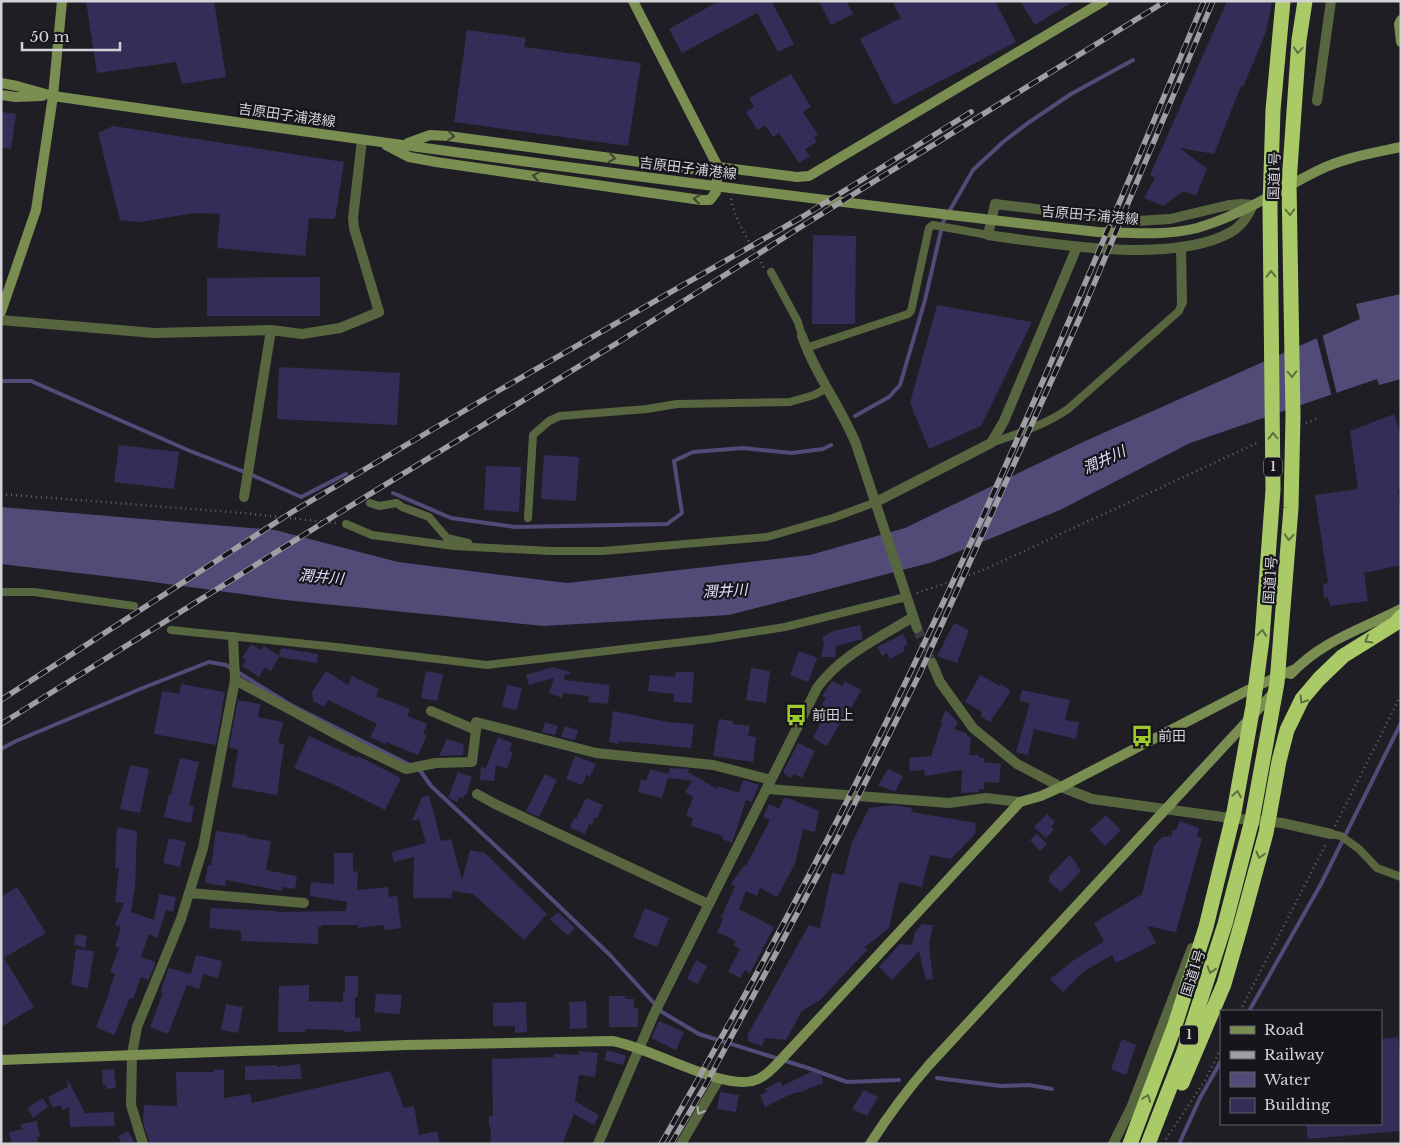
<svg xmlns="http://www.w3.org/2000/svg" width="1402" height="1145" viewBox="0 0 1402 1145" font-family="'Libre Baskerville','Noto Sans JP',serif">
  <rect width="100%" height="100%" fill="#1f1e24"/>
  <path fill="#524b78" d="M1401,294V379L1379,385L1377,379L1190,443L1060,510L933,562L729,615L544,626L285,600L138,580L1,564V507L275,530L398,562L567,583L810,555L905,528L1083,442L1360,319L1356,304Z"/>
  <path fill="#1f1e24" d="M1322,333L1337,395L1332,397L1316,335Z"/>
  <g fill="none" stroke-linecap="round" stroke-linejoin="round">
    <path stroke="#524b78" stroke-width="4" d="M1,381H31L190,451L242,471
      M855,416L889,397L900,385L925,300L943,222L973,170L1003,142L1028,123L1071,94L1133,60
      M252,475L301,497L346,474
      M393,493L451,518L515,527L667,524L682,513L674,461L693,452L743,448L792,453L823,449L831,445
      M1,749L16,741L145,687L209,662L226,665L291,705L410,765
      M419,769L431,786L514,863L610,955L662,1012L699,1034L808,1068L847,1082L899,1080
      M1249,1011L1321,884L1401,723
      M937,1078L1001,1086L1029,1085L1052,1089
      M1179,1144L1200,1098L1221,1061"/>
  </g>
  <path fill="#342d57" d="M86,1H214L226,77L182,84L176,62L97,73Z
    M719,1H778L773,4L794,44L778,52L757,13L682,53L669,29Z
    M819,1H846L853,14L831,25Z
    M892,1H995L1016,42L894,105L860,39L901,18Z
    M1020,1H1074L1035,25Z
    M1227,1H1272L1266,32L1243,87L1241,86L1214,154L1180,148L1207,169L1196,196L1184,191L1163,206L1144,198L1155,178L1150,175Z
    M467,30L526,38L524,47L641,63L628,146L454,122Z
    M791,74L811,107L803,112L818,135L814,137L817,142L805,149L810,156L799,163L779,133L773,137L765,125L757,130L746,112L754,107L749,98Z
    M2,112L16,114L11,149L1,148Z
    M113,126L344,162L335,219L309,218L305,256L217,248L220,214L195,213L140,222L120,220L98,133Z
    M813,235L856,236L855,324H812Z
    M320,277V316H207V278Z
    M937,305L1032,322L981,426L929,449L910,403Z
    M279,367L400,373L397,425L277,419Z
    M1394,414L1401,436V489L1398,490L1401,519V565L1364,573L1368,601L1330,606L1328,597L1324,598L1323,584L1328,583L1315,495L1358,489L1350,431Z
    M119,445L179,452L174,489L114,482Z
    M544,455L579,457L576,501L541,499Z
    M486,466L521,467L519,512L484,510Z
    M954,623L969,630L957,663L937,656Z
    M860,625L863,639L836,646L835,657H821L824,644L822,637L834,631Z
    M903,634L908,644L903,647L905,651L890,659L887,653L882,656L877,647Z
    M251,644L261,650L264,646L279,656L281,648L318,654L317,663L279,657L271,671L265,667L259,677L242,666L246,660L242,658Z
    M799,651L817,658L808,682L790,675Z
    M553,667L572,673L565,675L564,680L610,685L608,704L588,702L589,696L563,693L562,698L549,693L554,678L529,685L526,675Z
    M751,668L770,671L766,703L746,700Z
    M326,671L348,685L352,676L379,689L376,696L410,709L407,716L427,724L423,734L427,735L418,755L386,742L385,744L370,737L377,724L328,700L324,707L313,701L312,692Z
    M426,671L443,674L437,701L421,698Z
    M676,672H694L692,703L674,702V694L648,691L650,675L675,677Z
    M980,675L1000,686L1001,684L1011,691L990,722L980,716L982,712L965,702Z
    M832,681L842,686L845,681L861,690L851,708L849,707L827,746L813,738L823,718L816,715L826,698L822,696Z
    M181,684L225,692L216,745L154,734L162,691L179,694Z
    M507,685L522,688L517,710L502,707Z
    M1022,690L1070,700L1065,720L1079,722L1076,739L1034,729L1028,755L1016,752L1030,703L1019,701Z
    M238,700L260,704L258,717L283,722L278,743L284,744L277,795L232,787L238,750L229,747Z
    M946,710L958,722L954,729L966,733L968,737H971L969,755H979V758H984V762L1001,764L999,783L984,782V789H979V792L961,793L962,770L925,776L924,770L910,771L909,758L931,756L942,723L940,722Z
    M613,711L668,722L694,724L691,748L619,741L618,744L609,742Z
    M719,719L733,721V724L750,726L748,736L756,737L753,762L713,756Z
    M545,722L558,726L555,735L542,732Z
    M565,726L578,730L575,740L561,737Z
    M309,736L357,758L358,756L401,778L385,810L337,786L294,768Z
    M498,737L512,743L509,751L513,752L507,769L496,765L494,781L480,780L481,767L486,768Z
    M447,739L464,744L463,755L439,756Z
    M798,743L815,751L802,778L794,774L791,778L784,774V770Z
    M575,756L596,764L590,777L586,775L582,785L566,779Z
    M180,758L199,762L189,805L194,807L191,823L164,817L169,794L171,795Z
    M130,765L149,769L140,813L120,809Z
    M670,768L689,769L688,772L717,789L718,786L739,793L743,780L759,785L752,802L746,800L732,843L722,839L723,836L691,826L693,818L686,816L693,797L685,792L692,781L668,778Z
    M650,769L669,774L662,798L638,792L641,779L646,781Z
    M888,769L903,776L895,792L878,785Z
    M458,772L472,777L466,795H464L463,799L459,797L458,802L448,798Z
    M545,774L557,780L539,817L526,811Z
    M429,795L441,841L451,839L462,880L470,850L485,853L547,914L524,940L473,894L453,891L451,898H413L414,857L394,862L392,852L426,843L419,819L412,821L422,797Z
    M586,798L603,805L597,818L595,817L592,825L589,824L585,834L570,828L574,818L576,819Z
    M784,798H788L819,811L815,832L803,829L795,864L777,897L760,888L757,896L746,891L739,909L774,927L750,973L745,970L740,978L728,972L740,949L733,945L736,941L717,932L723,919L721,918L735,886L731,884L744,865L746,866L770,820L763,817L769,804L779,809Z
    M892,805L912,808L911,812L976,823L975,834L951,859L930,855L922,887L899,882L889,928L864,948L868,949L821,999L801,1012L786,1040L765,1038L762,1046L748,1041V1034L809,925L820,928L832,873L844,875L851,845L869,808Z
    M1047,814L1055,822L1051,827L1054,830L1046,838L1034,827Z
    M1106,815L1121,830L1105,846L1090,830Z
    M1180,821L1199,828L1197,836L1202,838L1176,932L1147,926L1156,943L1116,963L1112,955L1083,972L1063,992L1050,979L1074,960L1104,941L1094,923L1142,894L1154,846L1162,837L1171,836L1173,830H1176Z
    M117,827L137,831L135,887L131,912L154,920L159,894L176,897L173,912L166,910L157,938L149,934L141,957L155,962V964L149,980L141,977L133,999L130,998L114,1035L96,1027L110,991H109L115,974L110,972L119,948L115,946L121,927L115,925L124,903L115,902L119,868H115Z
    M216,831L247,835V837L271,841L266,870L297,876L295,889L282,887V891L226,880L225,886L205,883L208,865L211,866Z
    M1037,834L1047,844L1040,851L1030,840Z
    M169,838L186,842L180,867L163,863Z
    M334,853H353V872L358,871L357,890L388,887L389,897L397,896L401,928L385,930L384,925L358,928V925H321V927H318V944L241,941V931L209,928L211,908L276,911V912L346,911L347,902L310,896L311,882L334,884Z
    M1070,855L1081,871L1061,892L1049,882V876Z
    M17,887L46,933L4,958L34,1007L1,1027V897Z
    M645,908L669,918L657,947L633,937Z
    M558,912L575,928L568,936L550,919Z
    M922,924L933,925L929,945L933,979L926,980L919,951L892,980L879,967L900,944L912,945L915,932Z
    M76,934L87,936L85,948L74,945Z
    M76,949L94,951L88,988L71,985Z
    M196,955L222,961L218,978L203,974L199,989L187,985L168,1034L150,1027L163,993H161L163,985H162L169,968L191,974Z
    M696,960L707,966L698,984L687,979Z
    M345,976H358V997H355V1018H360L361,1031L344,1032V1030L305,1029V1032H278L279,986L309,985V1001L343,1002V991H345Z
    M376,994L402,995L400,1014L374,1012Z
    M609,996H625V999H634V1008H638V1027H609Z
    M586,1001L587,1028L570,1029L569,1002Z
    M526,1002L527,1032L515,1033V1026H493V1003Z
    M226,1004L243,1007L238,1033L221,1030Z
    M659,1021L684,1032L676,1050L651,1038Z
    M1398,1037L1401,1067V1131L1308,1139L1306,1124H1381V1039Z
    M1122,1039L1136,1045L1126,1075L1111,1069Z
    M607,1050L626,1056L623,1065L604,1060Z
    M579,1051L598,1053L595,1077L579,1075L575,1101L599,1115L594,1125L574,1114L562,1144H490L491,1127H489V1116H493L492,1059L554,1057V1054L579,1055Z
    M300,1064L302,1079L245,1080V1066L277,1065V1067Z
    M114,1069L116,1088L106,1089V1085H103L102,1070Z
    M214,1069L224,1070V1098L250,1094L252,1103L390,1071L404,1108L414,1106L419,1135L437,1131L440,1144H150L143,1122L144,1105L177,1106L176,1072H214Z
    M813,1071L822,1076L823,1083L798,1093V1092L789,1095L765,1107L760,1095L767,1092L765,1089L780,1081L782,1086Z
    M67,1078L85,1113L114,1112L115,1126L70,1127L69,1107L63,1110L60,1105L53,1108L48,1097L68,1087Z
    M864,1090L878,1097L867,1116L852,1109Z
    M720,1092L739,1095L736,1112L717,1109Z
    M43,1098L48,1107L33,1118L27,1108Z
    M37,1121L40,1137H37L38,1144H12L9,1132L22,1129L21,1124Z
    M128,1131L135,1144H122L118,1136Z"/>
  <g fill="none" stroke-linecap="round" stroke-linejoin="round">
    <path stroke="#3a393f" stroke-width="10" stroke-dasharray="10 5" stroke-linecap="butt" d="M917,628L932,663"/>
    <path stroke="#67666c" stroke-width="2.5" stroke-dasharray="1 4" stroke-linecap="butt" d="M731,199C736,224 752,246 764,268
      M1306,423L1318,418
      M1,494L243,513L336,523
      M917,593L981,571L1259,442
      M1335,826L1401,695
      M1240,1011L1326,844
      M1166,1139L1204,1082L1221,1049"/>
    <path stroke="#586640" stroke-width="8" d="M771,272L798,322L802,336
      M806,348L908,314L911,311L929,228L933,225L988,235
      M991,443C1017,434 1045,425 1068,409L1179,311L1182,303
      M370,503L379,506L397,503L402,507L429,517L447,538L468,543
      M528,518L533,435L549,421L560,416L647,409L677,404L790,402L814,395L827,388
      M346,524L372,535L454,546L550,551H603L767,537L833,518L876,502
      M1,592H34L134,606
      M171,630L336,647L487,665L709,639L785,627L906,597
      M1331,834L1341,836L1359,849L1377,868L1401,877"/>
    <path stroke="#586640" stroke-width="10" d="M1317,101L1331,1
      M995,204L1136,221L1170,219L1229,205L1242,204L1253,205C1248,216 1242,226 1231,232C1173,265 1053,244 988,235Z
      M1181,247L1182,303
      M1,320L154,333L271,330L302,334L340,328L379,312L354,228L353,218L362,140
      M802,336C815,374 841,407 856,444L917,628
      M244,497L271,330
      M876,502L991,443L1004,421L1077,247
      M932,663L940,682L973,728L1017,764L1061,787L1092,799L1230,818L1282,823L1331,834
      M235,680L362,748L406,769L436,763L472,762L476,730
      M431,711L476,730V722L596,753L713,765L771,780
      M768,789L949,803L986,798L1020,802
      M477,794L495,804L708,904
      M190,893L304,903
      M143,1144L131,1105L132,1054L137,1027L181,919L203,848L235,680L233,637
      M598,1144L654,1014L817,688C841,655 879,638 913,617
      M681,1144L719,1079
      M1113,1144L1131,1108L1192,948"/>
    <path stroke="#798e50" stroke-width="10" d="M1401,20L1399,24L1401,42
      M1,83L17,86L53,96C401,146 749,193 1098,232C1131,233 1165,236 1197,228C1240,216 1277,191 1317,171C1342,158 1373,153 1401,147
      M1,95L16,97L42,96
      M408,143L430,135L448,136L699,170L718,167L797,177L809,176L1104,1
      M386,145L409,157L436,162L701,200H710L716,192L718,167L633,1
      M1,312L36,210L53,96L62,1
      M1291,674C1321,641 1362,629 1401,609
      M1,1060L406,1045L612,1041C650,1047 719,1089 752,1081C762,1079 770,1071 777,1064L1020,802L1041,796L1061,787L1248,690L1295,669
      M870,1144C888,1116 907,1090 929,1065L1276,690"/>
    <path stroke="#a9ca66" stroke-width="15" d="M1182,1083L1224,984L1241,925L1266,833L1279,761L1287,730L1302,699L1319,679L1343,656L1396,623L1401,617
      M1130,1144L1175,1025L1206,927L1234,812L1253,706L1262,639L1273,490L1270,206L1273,110L1283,1
      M1148,1144L1183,1054L1225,924L1252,820L1277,683L1291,508L1293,416L1289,183L1299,40L1305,1"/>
    <g stroke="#9f9ea3" stroke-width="5.5">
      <path id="rail" d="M1,700L292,512L503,388L802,217L971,112
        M1,724L334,516L622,340L807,223L1166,1
        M661,1144C750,990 834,832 911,671C1016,451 1110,226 1204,1
        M671,1144L705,1086L837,839L920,673L1081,315L1213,1"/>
    </g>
    <use href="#rail" stroke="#15151b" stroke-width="4" stroke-dasharray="11" stroke-linecap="butt"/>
  </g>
  <defs><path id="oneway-chevron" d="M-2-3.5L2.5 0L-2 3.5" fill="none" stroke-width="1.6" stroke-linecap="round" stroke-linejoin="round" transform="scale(1.25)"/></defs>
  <g stroke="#5f7040">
    <use href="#oneway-chevron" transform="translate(1298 50) rotate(94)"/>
    <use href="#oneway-chevron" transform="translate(1290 212) rotate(89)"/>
    <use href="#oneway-chevron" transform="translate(1271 274) rotate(-91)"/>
    <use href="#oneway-chevron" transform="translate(1292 374) rotate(89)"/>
    <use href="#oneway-chevron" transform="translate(1273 436) rotate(-91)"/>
    <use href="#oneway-chevron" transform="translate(1289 537) rotate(94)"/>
    <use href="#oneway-chevron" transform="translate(1262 633) rotate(-85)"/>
    <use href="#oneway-chevron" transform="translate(1368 640) rotate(150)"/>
    <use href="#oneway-chevron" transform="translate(1303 700) rotate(122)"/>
    <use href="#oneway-chevron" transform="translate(1237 794) rotate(-80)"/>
    <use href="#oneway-chevron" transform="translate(1260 855) rotate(105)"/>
    <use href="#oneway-chevron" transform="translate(1211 970) rotate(107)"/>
    <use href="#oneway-chevron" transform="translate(1147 1098) rotate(-69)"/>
  </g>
  <g stroke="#3d4530">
    <use href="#oneway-chevron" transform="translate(451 136) rotate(6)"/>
    <use href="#oneway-chevron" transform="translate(612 158) rotate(8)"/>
    <use href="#oneway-chevron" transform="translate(536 176) rotate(-172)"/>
    <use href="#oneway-chevron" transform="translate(697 199) rotate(-174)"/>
  </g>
  <use stroke="#a8ada2" href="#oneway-chevron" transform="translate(700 1111) rotate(120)"/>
  <defs>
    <g id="bus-bare" transform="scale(1.725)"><path d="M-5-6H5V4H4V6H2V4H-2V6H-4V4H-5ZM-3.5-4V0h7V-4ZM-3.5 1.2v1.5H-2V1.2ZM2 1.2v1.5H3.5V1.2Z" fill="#9fca2d" stroke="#15151b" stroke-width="2.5" paint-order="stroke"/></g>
  </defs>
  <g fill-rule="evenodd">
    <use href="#bus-bare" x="796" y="715"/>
    <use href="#bus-bare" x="1142" y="736"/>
  </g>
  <g text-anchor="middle" stroke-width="4.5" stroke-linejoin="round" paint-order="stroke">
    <g fill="#15151b" stroke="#9a9a9f" stroke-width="1">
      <rect x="1264" y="457.5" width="18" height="19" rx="4"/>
      <rect x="1180" y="1025.5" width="18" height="19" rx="4"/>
    </g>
    <g font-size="12" font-weight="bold" fill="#d3d3d7">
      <text x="1273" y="471">1</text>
      <text x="1189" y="1039">1</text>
    </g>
    <g font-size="14" fill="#d3d3d7" stroke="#15151b">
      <text transform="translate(287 115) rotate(8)" y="5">吉原田子浦港線</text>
      <text transform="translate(688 168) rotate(7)" y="5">吉原田子浦港線</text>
      <text transform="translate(1274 176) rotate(-88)" y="5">国道1号</text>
      <text transform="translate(1090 215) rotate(5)" y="5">吉原田子浦港線</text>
      <text transform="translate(1270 580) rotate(-86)" y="5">国道1号</text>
      <text transform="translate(1193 973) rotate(-72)" y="5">国道1号</text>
    </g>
    <g font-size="14" fill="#d3d3d7" stroke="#15151b" text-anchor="start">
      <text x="812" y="720">前田上</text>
      <text x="1158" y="741">前田</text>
    </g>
    <g font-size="15" font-style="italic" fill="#e3e0fe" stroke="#15151b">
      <text transform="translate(1104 460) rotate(-25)" y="5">潤井川</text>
      <text transform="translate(321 577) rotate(5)" y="5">潤井川</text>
      <text transform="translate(725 591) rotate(-3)" y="5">潤井川</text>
    </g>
  </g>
  <rect width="1402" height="1145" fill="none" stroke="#d3d3d7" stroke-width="5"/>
  <rect x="1220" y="1010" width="162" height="115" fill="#15151b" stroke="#616166"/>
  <rect x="1230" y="1026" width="25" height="8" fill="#798e50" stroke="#616166"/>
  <text x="1264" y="1035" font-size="15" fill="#d3d3d7">Road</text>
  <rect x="1230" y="1051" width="25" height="8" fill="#9f9ea3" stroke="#616166"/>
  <text x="1264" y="1060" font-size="15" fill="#d3d3d7">Railway</text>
  <rect x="1230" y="1072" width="25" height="15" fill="#524b78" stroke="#616166"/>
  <text x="1264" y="1085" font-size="15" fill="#d3d3d7">Water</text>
  <rect x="1230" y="1098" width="25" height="15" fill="#342d57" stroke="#616166"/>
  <text x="1264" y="1110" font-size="15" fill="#d3d3d7">Building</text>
  <path d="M22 42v8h98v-8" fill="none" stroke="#d3d3d7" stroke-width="2.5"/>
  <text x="30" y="42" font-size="15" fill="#d3d3d7" stroke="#15151b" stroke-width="4" paint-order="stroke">50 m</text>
</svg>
